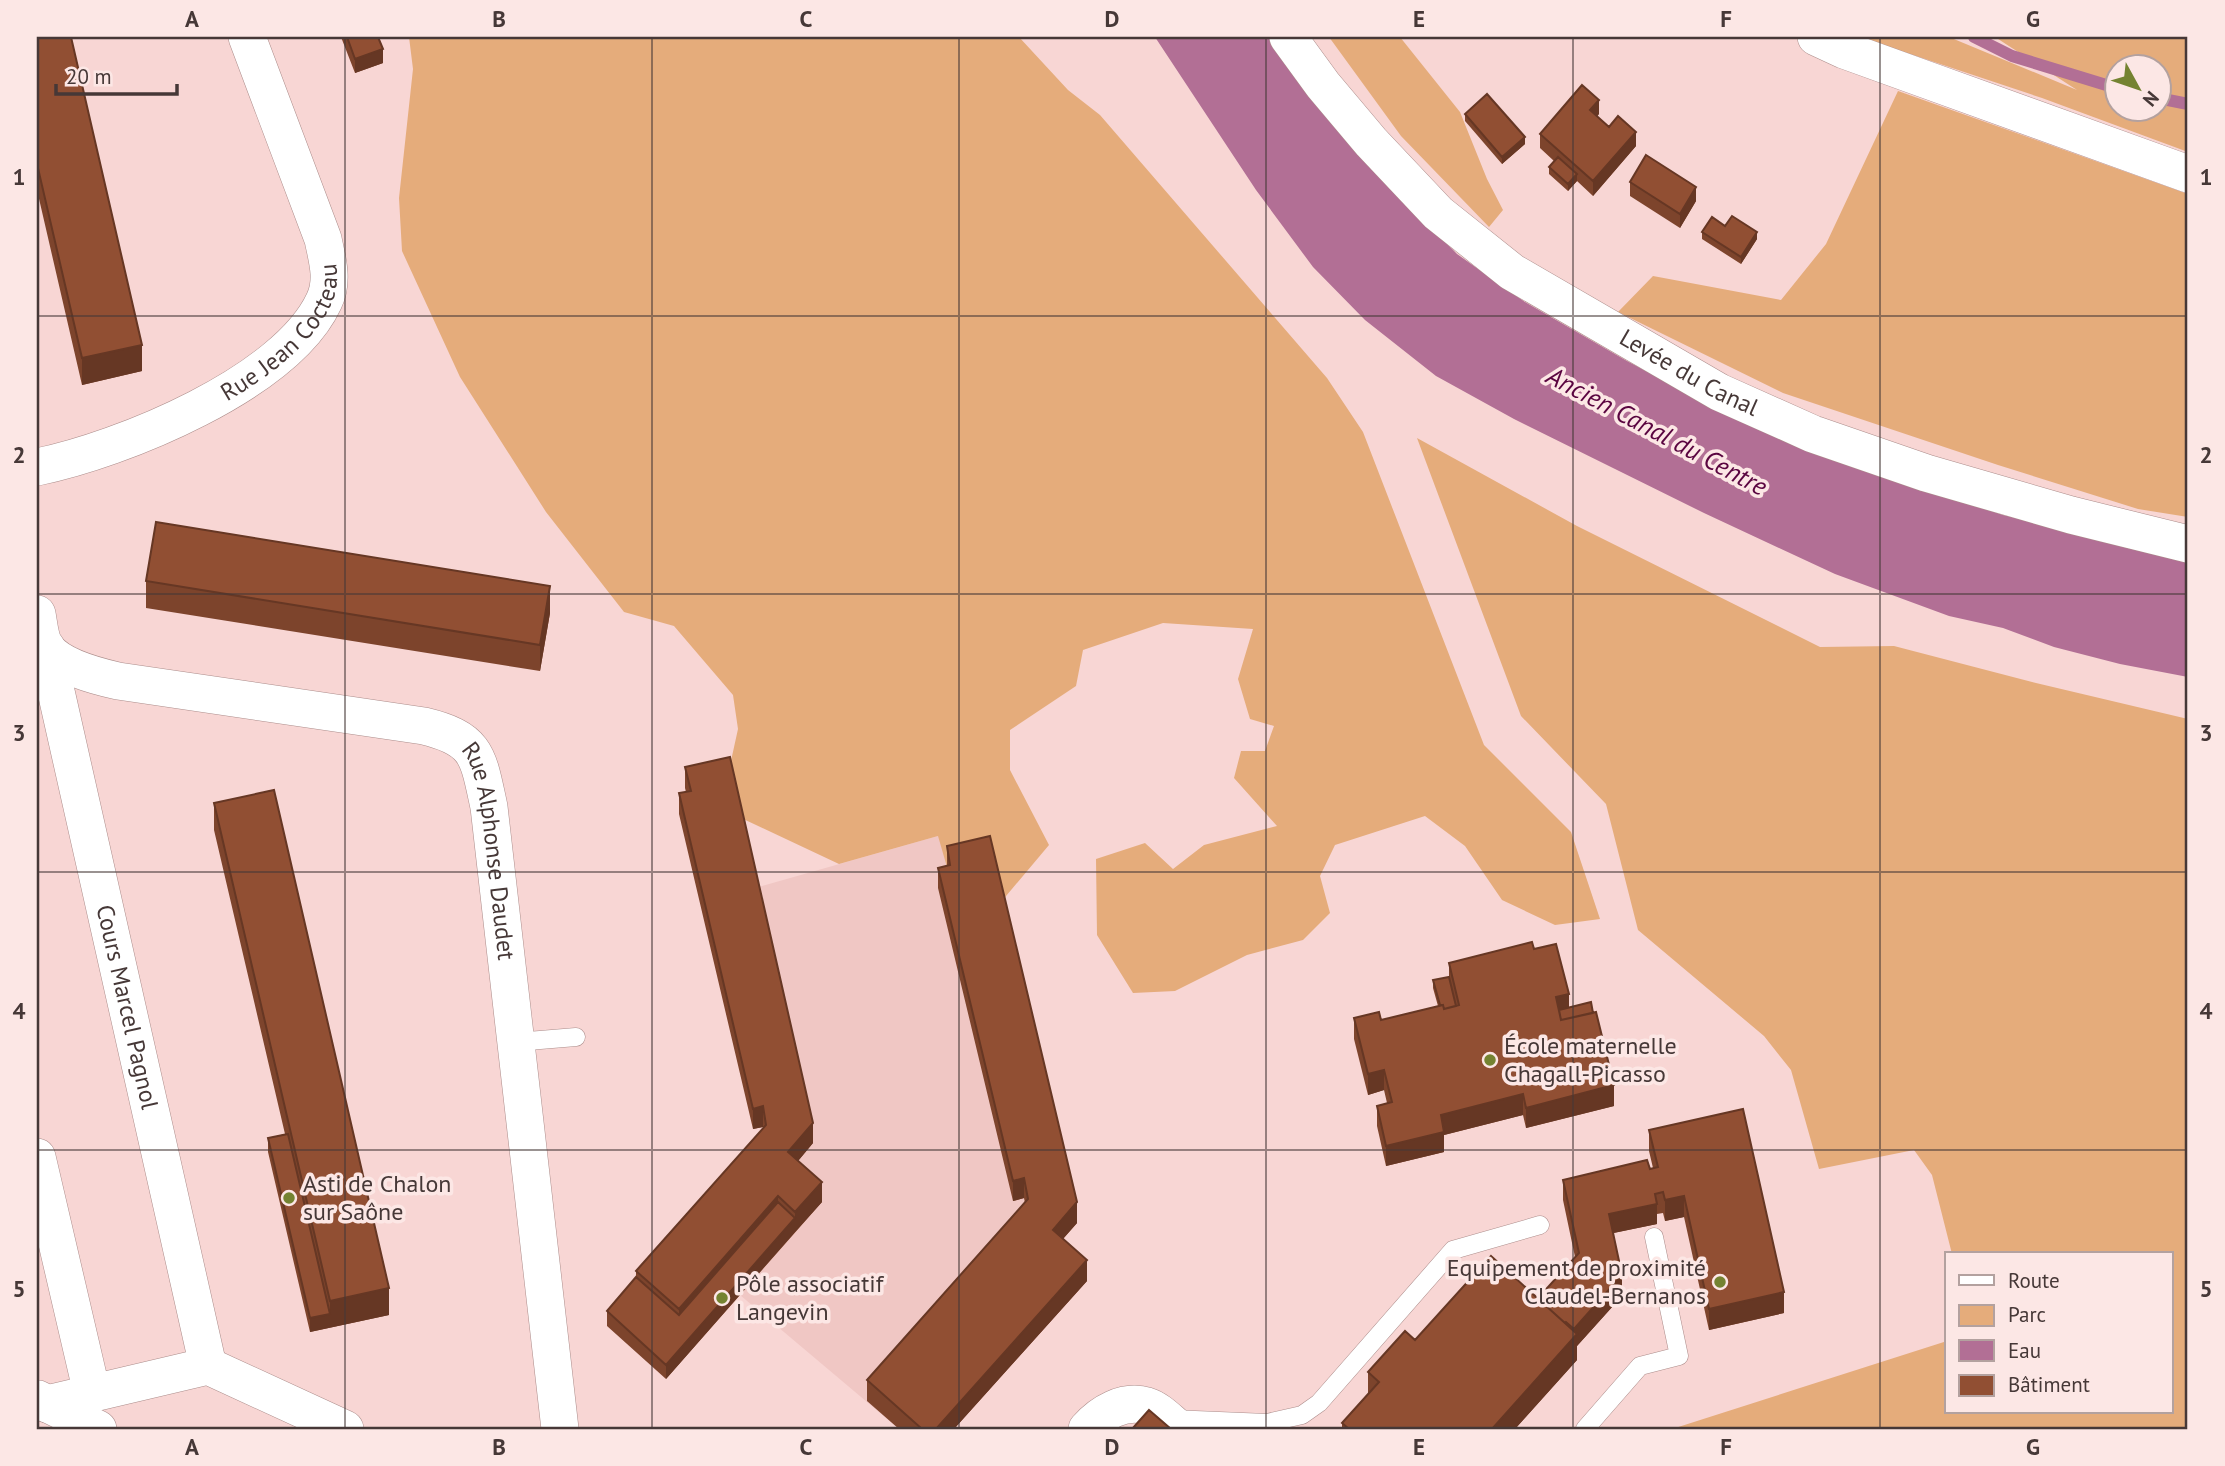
<svg xmlns="http://www.w3.org/2000/svg" width="2225" height="1466" viewBox="0 0 2225 1466" font-family="'PT Sans',sans-serif">
  <rect width="100%" height="100%" fill="#f8d6d4"/>
  <path fill="#f0c7c4" d="M938,836L990,857L1077,1223L1053,1250L1087,1281L954,1429H899L740,1295L821,1202L788,1173L755,888Z"/>
  <path fill="#e5ac7b" fill-rule="evenodd" d="M409,37H1019L1068,90L1100,115L1327,378L1363,432L1484,745L1571,832L1600,919L1555,925L1502,900L1465,846L1425,816L1335,845L1320,876L1330,913L1303,940L1247,955L1175,991L1133,993L1097,935L1096,859L1145,843L1173,869L1204,845L1277,826L1234,778L1241,751H1265L1274,726L1250,719L1238,679L1253,629L1163,623L1083,650L1076,686L1010,730V770L1049,845L1001,902L947,867L938,836L839,864L739,817L727,779L738,729L733,695L674,626L624,612L546,512L460,377L402,251L399,198L413,69Z
    M1329,37H1400L1460,112L1487,179L1503,210L1489,227L1401,136Z
    M1859,37H1949L2077,90L1995,37H2188V152L2042,98ZM2116,66H2158V108H2116Z
    M1898,91L2188,194V517L2138,509L1998,465L1783,393L1618,312L1653,276L1781,300L1826,244Z
    M1417,438L1577,526L1820,647L1894,646L2036,683L2188,719V1429H1672L1947,1341V1412H2171V1254H1952L1932,1175L1914,1150L1819,1169L1791,1070L1764,1036L1638,930L1606,804L1521,716Z"/>
  <path fill="#b26f95" d="M1155,37H1269L1308,95L1348,142L1457,254L1525,302L1627,361L1667,382L1938,492L2003,515L2188,557V677L2120,664L2054,647L2003,628L1949,616L1835,574L1704,513L1514,419L1436,376L1365,320L1313,267L1256,190Z"/>
  <g fill="none" stroke-linecap="round" stroke-linejoin="round">
    <path stroke="#b26f95" stroke-width="12" d="M1974,37L2012,56L2116,88
      M2158,98L2188,104"/>
    <g stroke="#ac8d8b" stroke-width="19">
      <path id="lane" d="M516,1042L576,1037
        M1171,1419L1267,1423L1302,1415L1319,1403L1453,1250L1540,1225
        M1585,1429L1640,1366L1679,1356L1654,1237"/>
    </g>
    <g stroke="#ac8d8b" stroke-width="38">
      <g id="street">
        <path id="s1" d="M1288,37L1323,85L1371,142L1438,213L1512,272L1719,392L1813,434L1926,473L2071,515L2188,544"/>
        <path d="M1816,37L1844,50L2188,174"/>
        <path id="s2" d="M37,467C121,450 286,383 324,301C334,280 327,259 323,239L247,37"/>
        <path id="s3" d="M37,614C39,624 40,640 46,648C60,667 96,676 118,681L424,726C478,739 478,756 489,807L560,1429"/>
        <path id="s4" d="M46,647L208,1366"/>
        <path d="M37,1157L92,1393"/>
        <path d="M38,1399L98,1429"/>
        <path d="M47,1404L208,1366L345,1429"/>
        <path d="M1087,1429C1101,1413 1124,1399 1147,1406C1158,1409 1170,1422 1179,1429"/>
      </g>
    </g>
    <use href="#lane" stroke="#fff" stroke-width="18"/>
    <use href="#street" stroke="#fff" stroke-width="37"/>
  </g>
  <path fill="#7d442c" d="M37,37L142,371L82,385L37,190Z
    M341,37H378L383,63L355,73Z
    M1465,114L1525,144L1502,164L1465,121Z
    M1599,114L1597,116L1609,127L1636,146L1593,196L1577,181L1568,191L1549,174V167L1554,161L1540,148V134Z
    M1630,182L1696,201L1680,228L1630,196Z
    M1725,226L1757,239L1741,264L1702,239V232Z
    M146,581L550,613L540,671L146,608Z
    M685,767L813,1143L798,1161L822,1202L666,1379L607,1326V1311L636,1277V1271L763,1129V1127L753,1129L679,814V793L686,792L685,788Z
    M214,803L389,1315L310,1332L268,1152V1138L285,1134L214,830Z
    M947,846L1077,1223L1063,1239L1087,1281L954,1429H899L867,1401V1380L1025,1203L1024,1198L1013,1201L938,888V868L947,866Z
    M1534,949L1569,1007L1614,1106L1526,1128L1523,1115L1444,1135V1152L1386,1166L1377,1126V1106L1387,1103L1384,1090L1368,1095L1354,1039V1018L1381,1020L1438,1006L1433,988V980L1449,977V963Z
    M1649,1130L1784,1313L1709,1330L1684,1217L1665,1221L1663,1213L1657,1214V1224L1613,1233L1622,1296L1577,1346V1360L1515,1429H1342V1423L1368,1394V1372L1415,1340L1539,1299V1297L1575,1257L1563,1200V1180L1653,1168L1649,1151Z"/>
  <path fill="#663724" d="M383,49V63L355,73V59Z
    M1599,100V114L1590,125V110Z
    M1636,132V146L1593,196V181Z
    M1525,137V144L1502,164V157Z
    M1577,174V181L1568,191V184Z
    M1696,187V201L1680,228V214Z
    M1757,232V239L1741,264V257Z
    M142,345V371L82,385V358Z
    M550,586V613L540,671V645Z
    M1569,994V1014L1557,1017L1556,997Z
    M1384,1070V1090L1368,1095V1074Z
    M1614,1085V1106L1526,1128V1108Z
    M1523,1094V1115L1444,1135V1152L1386,1166V1146L1441,1115Z
    M763,1106V1127L753,1129V1109Z
    M813,1123V1143L788,1173V1152Z
    M1024,1178V1198L1013,1201V1181Z
    M822,1182V1202L795,1232V1212Z
    M778,1196V1216L679,1329V1309Z
    M1684,1196V1217L1665,1221V1200Z
    M1077,1202V1223L1053,1250V1230Z
    M1657,1204V1224L1609,1234V1214Z
    M795,1218V1232L666,1379V1365Z
    M1087,1260V1281L954,1429H936Z
    M1622,1275V1296L1577,1346V1360L1515,1429H1492L1574,1337V1329Z
    M389,1288V1315L310,1332V1318L330,1314V1301Z
    M1784,1292V1313L1709,1330V1309Z"/>
  <path fill="#914f33" stroke="#663724" stroke-width="2" d="M37,37H71L142,345L82,358L37,164Z
    M347,37H378L383,49L355,59Z
    M1582,85L1599,100L1590,110L1609,127L1618,116L1636,132L1593,181L1540,134Z
    M1487,94L1525,137L1502,157L1465,114Z
    M1646,155L1696,187L1680,214L1630,182Z
    M1558,157L1577,174L1568,184L1549,167Z
    M1732,216L1757,232L1741,257L1702,232L1712,217L1725,226Z
    M156,522L550,586L540,645L146,581Z
    M730,757L813,1123L788,1152L822,1182L795,1212L778,1196L679,1309L636,1271L766,1125L763,1106L753,1109L679,793L691,791L685,767Z
    M274,790L389,1288L330,1301L214,803Z
    M990,836L1077,1202L1053,1230L1087,1260L936,1429H922L867,1380L1028,1199L1024,1178L1013,1181L938,868L950,865L947,846Z
    M1532,942L1534,949L1556,944L1569,994L1556,997L1561,1020L1596,1012L1614,1085L1526,1108L1523,1094L1441,1115L1444,1132L1386,1146L1377,1106L1392,1102L1384,1070L1368,1074L1354,1018L1379,1012L1381,1020L1443,1005L1444,1009L1459,1005L1449,963Z
    M1449,977L1456,1006L1444,1009L1443,1005H1440L1433,980Z
    M1591,1002L1593,1013L1561,1020L1559,1010Z
    M1743,1109L1784,1292L1709,1309L1684,1196L1665,1200L1663,1192L1655,1194L1657,1204L1609,1214L1622,1275L1574,1329L1566,1322L1565,1323L1545,1305L1546,1303L1539,1297L1579,1253L1563,1180L1647,1160L1650,1169L1658,1167L1649,1130Z
    M288,1134L330,1314L310,1318L268,1138Z
    M778,1202L795,1218L666,1365L607,1311L636,1277L679,1315Z
    M1491,1256L1577,1334L1492,1429H1349L1342,1423L1379,1382L1368,1372L1405,1331L1415,1340Z
    M1149,1410L1171,1429H1132Z"/>
  <path fill="none" stroke="#463837" stroke-width="2" stroke-opacity="0.55" d="M345,37V1429M652,37V1429M959,37V1429M1266,37V1429M1573,37V1429M1880,37V1429M37,316H2188M37,594H2188M37,872H2188M37,1150H2188"/>
  <g fill="#748331" stroke="#fce7e5" stroke-width="2.5">
    <circle cx="1490" cy="1060" r="7"/>
    <circle cx="289" cy="1198" r="7"/>
    <circle cx="1720" cy="1282" r="7"/>
    <circle cx="722" cy="1298" r="7"/>
  </g>
  <g text-anchor="middle" stroke-width="7" stroke-linejoin="round" paint-order="stroke">
    <g font-size="24" fill="#463837" stroke="#fce7e5">
      <text dy="8" stroke="none"><textPath href="#s2" startOffset="289">Rue Jean Cocteau</textPath></text>
      <text dy="8" stroke="none"><textPath href="#s1" startOffset="530">Levée du Canal</textPath></text>
      <text dy="8" stroke="none"><textPath href="#s3" startOffset="583">Rue Alphonse Daudet</textPath></text>
      <text dy="8" stroke="none"><textPath href="#s4" startOffset="369">Cours Marcel Pagnol</textPath></text>
    </g>
    <g font-size="24" fill="#463837" stroke="#fce7e5" text-anchor="start">
      <text x="1504" y="1054">École maternelle<tspan x="1504" dy="28">Chagall-Picasso</tspan></text>
      <text x="303" y="1192">Asti de Chalon<tspan x="303" dy="28">sur Saône</tspan></text>
      <text x="1706" y="1276" text-anchor="end">Equipement de proximité<tspan x="1706" dy="28">Claudel-Bernanos</tspan></text>
      <text x="736" y="1292">Pôle associatif<tspan x="736" dy="28">Langevin</tspan></text>
    </g>
    <g font-size="26" font-style="italic" fill="#5a0540" stroke="#fce7e5">
      <text transform="translate(1657 431) rotate(28)" y="9">Ancien Canal du Centre</text>
    </g>
  </g>
  <rect width="2225" height="1466" fill="none" stroke="#fce7e5" stroke-width="77"/>
  <rect x="1945" y="1252" width="228" height="161" fill="#fce7e5" stroke="#b3a19f" stroke-width="2"/>
  <rect x="1959" y="1275" width="35" height="10" fill="#ffffff" stroke="#b3a19f" stroke-width="2"/>
  <text x="2008" y="1288" font-size="21" fill="#463837">Route</text>
  <rect x="1959" y="1305" width="35" height="21" fill="#e5ac7b" stroke="#b3a19f" stroke-width="2"/>
  <text x="2008" y="1322" font-size="21" fill="#463837">Parc</text>
  <rect x="1959" y="1340" width="35" height="21" fill="#b26f95" stroke="#b3a19f" stroke-width="2"/>
  <text x="2008" y="1358" font-size="21" fill="#463837">Eau</text>
  <rect x="1959" y="1375" width="35" height="21" fill="#914f33" stroke="#b3a19f" stroke-width="2"/>
  <text x="2008" y="1392" font-size="21" fill="#463837">Bâtiment</text>
  <g transform="translate(2138 88) rotate(130)"><circle r="33" fill="#fce7e5" stroke="#b3a19f" stroke-width="2"/>
  <path d="M0-5L12 26L0 18L-12 26Z" fill="#748331"/>
  <text y="-10" font-size="19" font-weight="bold" text-anchor="middle" fill="#463837">N</text>
  </g>
  <path d="M56 84v10h121v-10" fill="none" stroke="#463837" stroke-width="3.5"/>
  <text x="66" y="84" font-size="21" fill="#463837" stroke="#fce7e5" stroke-width="5" paint-order="stroke">20 m</text>
  <rect x="38" y="38" width="2148" height="1390" fill="none" stroke="#463837" stroke-width="2.5"/>
  <g font-size="23" text-anchor="middle" font-weight="bold" fill="#463837">
    <text x="192" y="27">A</text>
    <text x="499" y="27">B</text>
    <text x="806" y="27">C</text>
    <text x="1112" y="27">D</text>
    <text x="1419" y="27">E</text>
    <text x="1726" y="27">F</text>
    <text x="2033" y="27">G</text>
    <text x="19" y="185">1</text>
    <text x="2206" y="185">1</text>
    <text x="19" y="463">2</text>
    <text x="2206" y="463">2</text>
    <text x="19" y="741">3</text>
    <text x="2206" y="741">3</text>
    <text x="19" y="1019">4</text>
    <text x="2206" y="1019">4</text>
    <text x="19" y="1297">5</text>
    <text x="2206" y="1297">5</text>
    <text x="192" y="1455">A</text>
    <text x="499" y="1455">B</text>
    <text x="806" y="1455">C</text>
    <text x="1112" y="1455">D</text>
    <text x="1419" y="1455">E</text>
    <text x="1726" y="1455">F</text>
    <text x="2033" y="1455">G</text>
  </g>
</svg>
